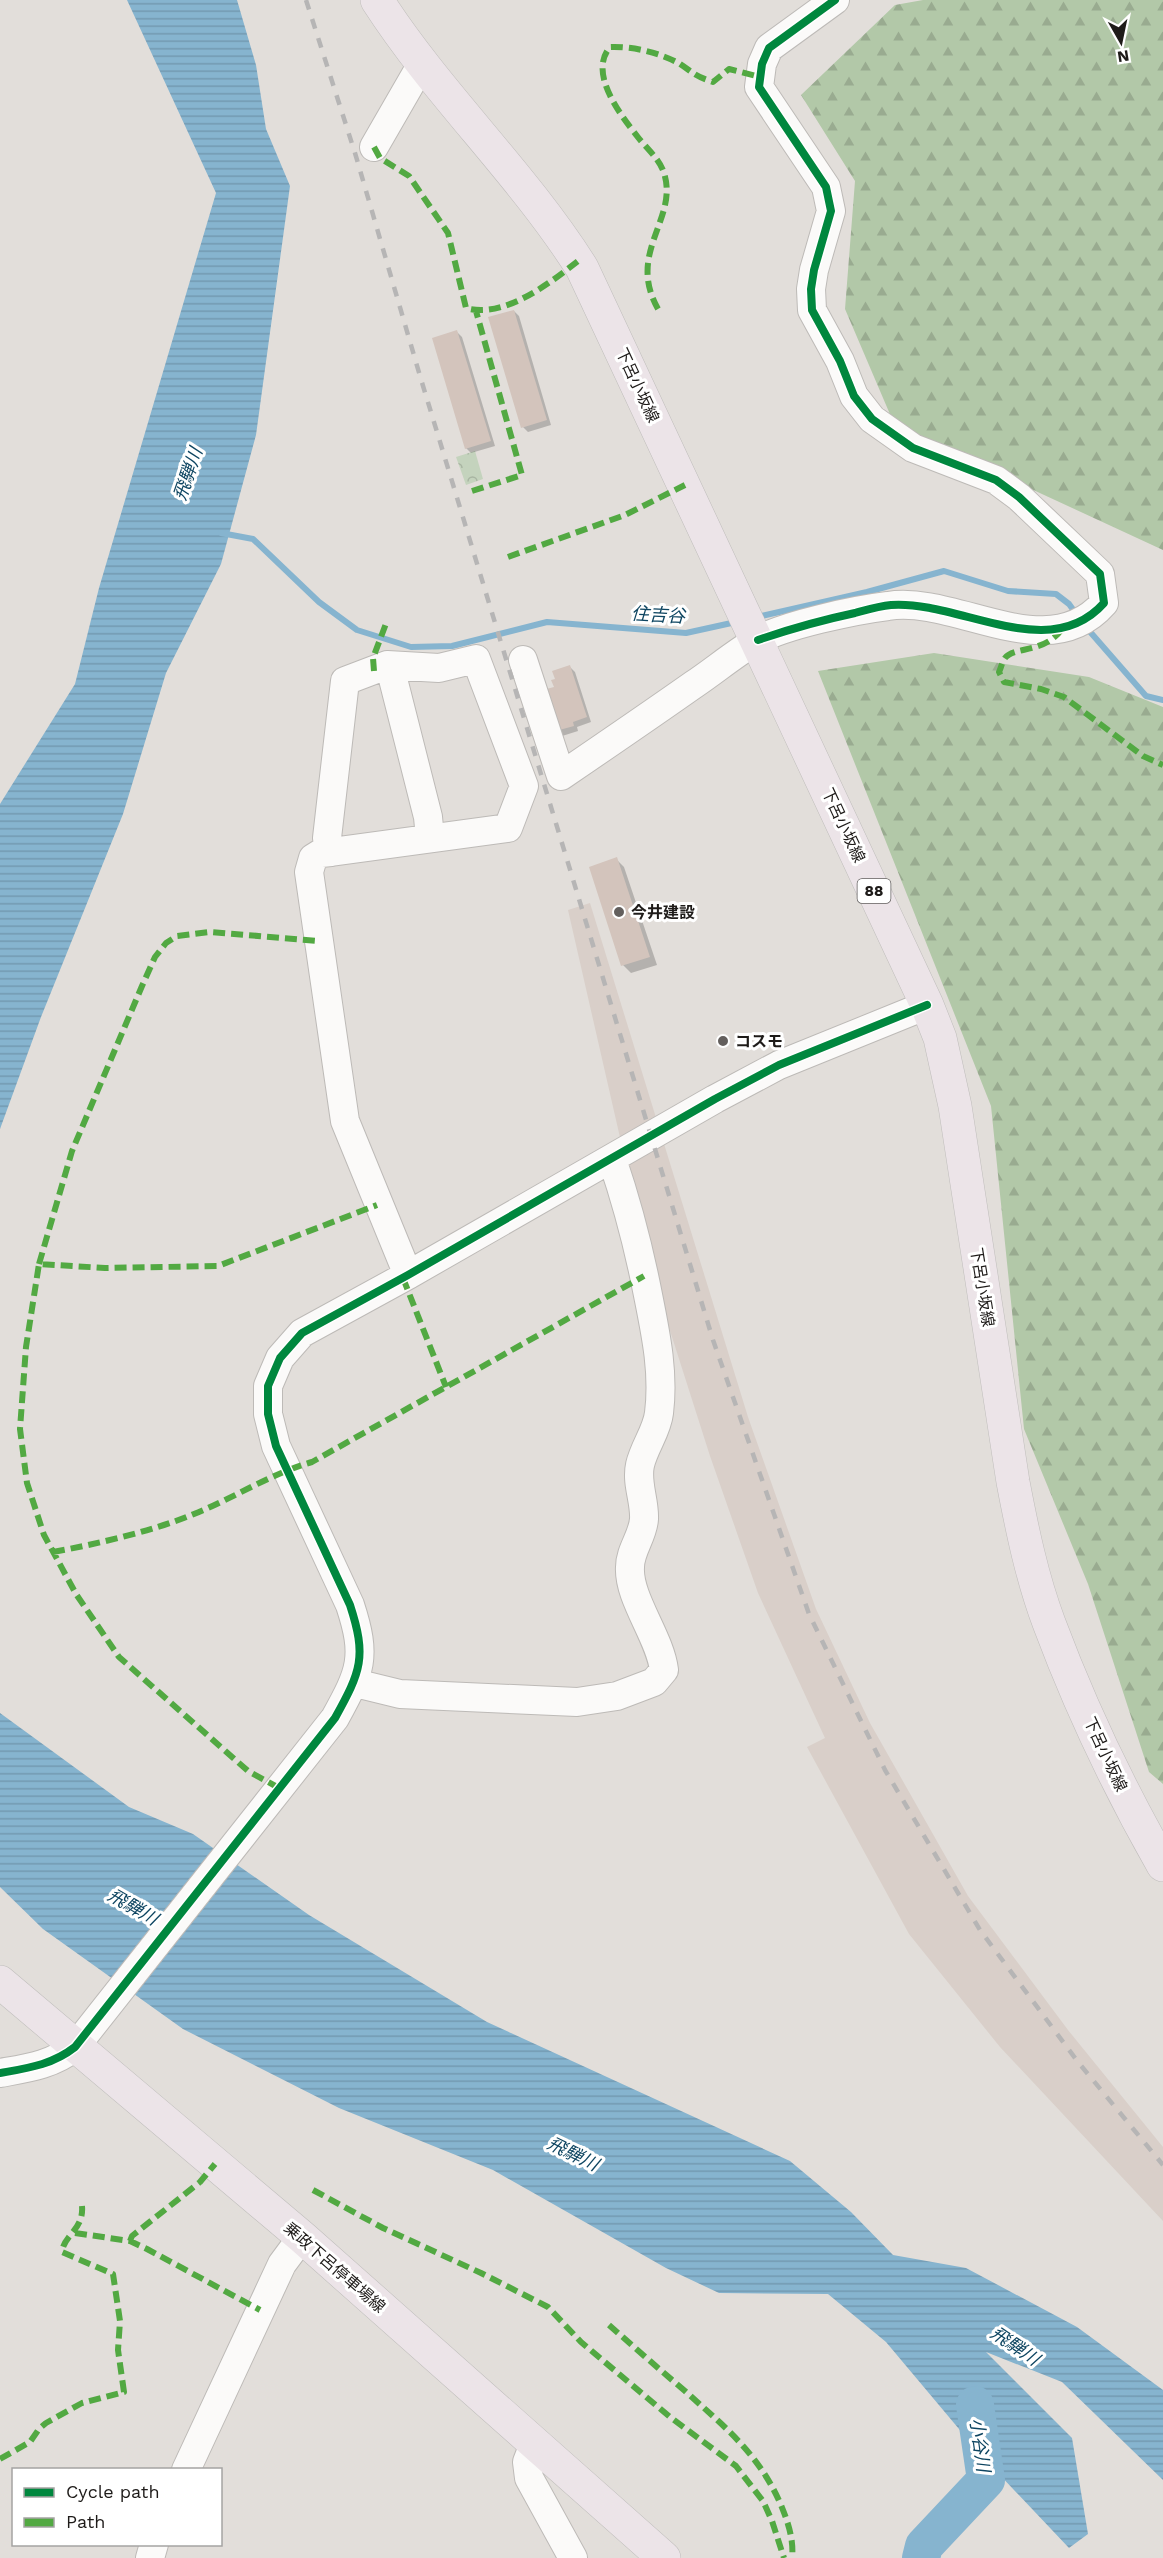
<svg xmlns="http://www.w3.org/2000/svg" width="1163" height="2558" viewBox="0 0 1163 2558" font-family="'Work Sans','Noto Sans JP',sans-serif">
  <defs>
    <pattern id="forest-firs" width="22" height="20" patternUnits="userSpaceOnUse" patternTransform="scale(1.5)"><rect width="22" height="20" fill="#b2c8a8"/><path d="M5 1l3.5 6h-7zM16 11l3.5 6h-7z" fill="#99ab90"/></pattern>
    <pattern id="park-crowns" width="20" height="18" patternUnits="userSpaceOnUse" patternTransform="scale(1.5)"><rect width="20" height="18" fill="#c4d3bd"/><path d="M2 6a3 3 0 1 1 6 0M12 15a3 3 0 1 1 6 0" fill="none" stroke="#a8b5a2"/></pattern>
    <pattern id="water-rules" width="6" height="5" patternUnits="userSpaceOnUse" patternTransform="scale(1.5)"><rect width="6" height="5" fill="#86b4cf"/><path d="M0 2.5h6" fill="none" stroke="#739ab1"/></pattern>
  </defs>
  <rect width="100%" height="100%" fill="#e2deda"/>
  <path fill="#d9cfc9" d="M590,903L748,1417L816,1609L870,1723L968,1896L1068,2030L1163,2147V2221L1000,2047L909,1934L807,1747L825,1738L758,1593L710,1456L665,1315L627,1168L568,910Z"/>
  <path fill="url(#forest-firs)" d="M923,0H1163V550L895,426L845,309L855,181L801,95L895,5Z
    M934,653L1089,677L1163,707V1784L1149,1772L1088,1584L1024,1429L991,1106L818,671Z"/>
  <path fill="url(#park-crowns)" d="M475,451L483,479L466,485L456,457Z"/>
  <path fill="url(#water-rules)" d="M127,0H237L256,65L266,129L290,186L256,435L221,564L166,673L123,814L41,1017L0,1129V804L75,684L99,588L216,193Z
    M0,1713L129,1807L193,1834L309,1915L487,2022L790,2161L851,2212L893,2255L966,2268L1077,2327L1163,2390V2480L1062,2382L986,2352L1072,2438L1088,2534L1069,2548L980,2454L886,2342L828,2294L719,2293L666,2268L493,2170L339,2108L183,2029L43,1929L0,1887Z"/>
  <path fill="#0003" d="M514,311L519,316L551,425L528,432L523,427Z
    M457,332L462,337L495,446L471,453L466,448Z
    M570,667L575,672L591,722L577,727L578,731L559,737L557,679Z
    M616,859L624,867L657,965L631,973L623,965Z"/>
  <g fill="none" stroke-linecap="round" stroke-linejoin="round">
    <path stroke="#86b4cf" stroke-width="6" d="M221,533L253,539L319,602L357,630L411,647L452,646L547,622L686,633L736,622
      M757,617L867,592L944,571L1008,591L1056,594L1069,604L1077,615
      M1085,626L1146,696L1163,700"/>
    <path stroke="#86b4cf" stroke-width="38" d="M921,2558L924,2546L986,2480L975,2405"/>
  </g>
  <path fill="#d3c4bc" d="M514,310L547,420L521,428L488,317Z
    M457,330L491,441L465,449L432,338Z
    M570,665L587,717L573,722L574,726L552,732L539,691L554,687L551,680L555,679L552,671Z
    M617,857L650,957L621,966L589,867Z"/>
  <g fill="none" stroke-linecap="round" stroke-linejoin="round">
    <g stroke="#bdbab7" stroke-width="30">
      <path id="minor" d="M374,147L423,62
        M523,660L561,776C605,746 649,716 693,685C714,671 734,654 756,641C784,625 855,610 888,606C957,595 1047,668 1104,603L1100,574L1019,497L996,480L913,448L872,419L854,396L840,361L812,310L811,289L814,270L831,211L826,187L759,87L762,64L769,48L835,0
        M391,666L392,675L428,817L430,838
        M331,852L327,838L345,681L387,665L439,668L476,659L524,786L508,828L331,852L321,853L313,858L309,872L345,1121L408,1275
        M355,1683L400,1694L577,1702L617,1696L654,1682L664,1670C660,1637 628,1598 630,1567C630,1550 643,1536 644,1519C645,1501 636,1483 640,1465C644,1447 657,1431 659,1413C664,1373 656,1335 648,1295C639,1249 627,1203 612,1159
        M0,2073C28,2068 52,2065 75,2047L335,1718C361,1671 367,1657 350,1605L276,1446L268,1414V1386L280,1358L302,1333L408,1275L715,1099L779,1065L927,1005
        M534,2444L527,2462L529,2478L573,2558
        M186,2470L282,2264L302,2237
        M150,2558L154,2544"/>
    </g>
    <g stroke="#bfbdbb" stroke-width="34">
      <path id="major" d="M377,0C438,95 522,173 582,268L927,1005L940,1038L955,1106L1013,1482C1022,1529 1032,1578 1049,1623C1080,1706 1119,1788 1163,1865
        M0,1982L302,2237L664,2558"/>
    </g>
    <use href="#minor" stroke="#fbfaf9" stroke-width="28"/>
    <use href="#major" stroke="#ece4e8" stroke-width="33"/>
    <path stroke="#b6b5b5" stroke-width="4.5" stroke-dasharray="10 10" stroke-linecap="butt" d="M306,0L355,153L420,376L713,1340L809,1614L885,1770L980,1930L1078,2062L1163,2165"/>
    <path stroke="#52a942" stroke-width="6" stroke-dasharray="12 6" stroke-linecap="butt" d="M374,147L380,158L409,176L448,233L466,308C504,319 550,283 578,261
      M658,309C626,252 679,219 664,173C659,158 646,148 637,136C620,114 588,73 610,47C632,46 661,53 680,64C695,74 695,76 713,82L729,69L760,77
      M472,491L522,475L476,311
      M508,557L625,515L685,485
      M1062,629C1044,654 1014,646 1005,658C1002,662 1001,668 999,672L1004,682L1041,689L1064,697L1143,756L1163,765
      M374,671L373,658L387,621
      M39,1264L72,1151L142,986L155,957L166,943L177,936L210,932L319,941
      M403,1278L446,1387
      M53,1552C97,1544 153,1531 194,1514C234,1498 270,1474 312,1462L644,1276
      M279,1788L248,1771L119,1657L76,1594L44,1535L27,1483L20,1429L26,1347L39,1264L105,1268L218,1266L377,1205
      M313,2190L383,2228L481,2273L548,2307L581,2342L670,2417L736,2466L763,2501L772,2521L784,2558
      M75,2233L130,2241L147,2249L260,2310
      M130,2241L132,2236L200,2182L215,2164
      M609,2325C634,2347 659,2369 685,2391C725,2427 759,2454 781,2505C788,2522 794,2540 792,2558
      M0,2459L30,2442L39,2429L46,2423L82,2403L124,2392L118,2350L120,2321L113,2274L62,2252C64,2234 84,2230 82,2206"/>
    <g stroke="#fff" stroke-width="11">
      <path id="cycleway" d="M758,640C790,629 822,620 855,613C866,610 879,606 891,605C959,600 1049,665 1104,603L1100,574L1019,497L996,480L913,448L872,419L854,396L840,361L812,310L811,289L814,270L831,211L826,187L759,87L762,64L769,48L835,0
        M0,2073C28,2068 52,2065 75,2047L335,1718C361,1671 367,1657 350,1605L276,1446L268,1414V1386L280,1358L302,1333L408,1275L715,1099L779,1065L927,1005"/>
    </g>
    <use href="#cycleway" stroke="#00873e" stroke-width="8"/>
  </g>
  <g fill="#635f5d" stroke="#fff" stroke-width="2">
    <circle cx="619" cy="912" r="6"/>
    <circle cx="723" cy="1041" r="6"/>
  </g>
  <g text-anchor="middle" stroke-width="6" stroke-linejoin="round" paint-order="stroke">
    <rect fill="#fff" stroke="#625f5e" stroke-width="1.5" x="857.5" y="879" width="33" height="24" rx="4.5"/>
    <g font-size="15" font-weight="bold" fill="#1e1b19">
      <text x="874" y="896">88</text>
    </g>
    <g font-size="16" fill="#1e1b19" stroke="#fff">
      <text transform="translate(638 385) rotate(65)" y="6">下呂小坂線</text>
      <text transform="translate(844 825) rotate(65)" y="6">下呂小坂線</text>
      <text transform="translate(983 1287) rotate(81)" y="6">下呂小坂線</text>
      <text transform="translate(1106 1754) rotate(65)" y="6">下呂小坂線</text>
      <text transform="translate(335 2267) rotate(41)" y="6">乗政下呂停車場線</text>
    </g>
    <g font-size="16" font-weight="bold" fill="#1e1b19" stroke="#fff" text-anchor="start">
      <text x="631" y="918">今井建設</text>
      <text x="735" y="1047">コスモ</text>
    </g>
    <g font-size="18" font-style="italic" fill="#0e4561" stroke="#fff">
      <text transform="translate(188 474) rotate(-71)" y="6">飛騨川</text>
      <text transform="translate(658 615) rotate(3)" y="6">住吉谷</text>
      <text transform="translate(133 1907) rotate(30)" y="6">飛騨川</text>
      <text transform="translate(573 2154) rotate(26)" y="6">飛騨川</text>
      <text transform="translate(1015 2346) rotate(34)" y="6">飛騨川</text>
      <text transform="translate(980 2445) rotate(82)" y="6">小谷川</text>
    </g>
  </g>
  <rect x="12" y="2468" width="210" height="78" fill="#ffffff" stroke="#a5a4a3" stroke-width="1.5"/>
  <rect x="24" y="2488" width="30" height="9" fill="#00873e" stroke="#a5a4a3" stroke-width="1.5"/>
  <text x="66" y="2498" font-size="18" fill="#1e1b19">Cycle path</text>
  <rect x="24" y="2518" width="30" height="9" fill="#52a942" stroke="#a5a4a3" stroke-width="1.5"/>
  <text x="66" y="2528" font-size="18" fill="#1e1b19">Path</text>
  <g transform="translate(1121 42) rotate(171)" stroke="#ffffff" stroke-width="4.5" paint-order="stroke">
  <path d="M0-4.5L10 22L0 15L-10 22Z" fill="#1e1b19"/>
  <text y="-9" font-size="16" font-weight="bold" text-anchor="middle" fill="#1e1b19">N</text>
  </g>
</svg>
